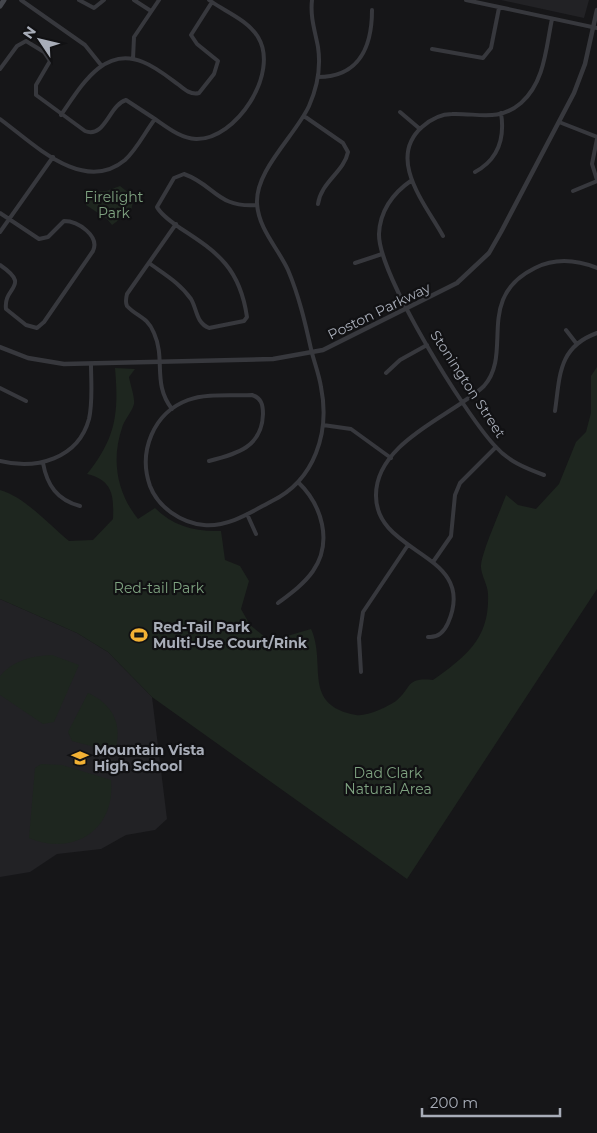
<svg xmlns="http://www.w3.org/2000/svg" width="597" height="1133" viewBox="0 0 597 1133" font-family="Montserrat,sans-serif">
  <rect width="100%" height="100%" fill="#161618"/>
  <path fill="#222225" d="M501,0H589L584,18Z
    M0,599L77,633L108,652L152,697L167,819L155,830L126,835L101,849L57,854L30,872L0,877Z"/>
  <path fill="#1e261f" d="M120,186L134,197L131,211L112,225L107,219L86,205V192L106,191Z
    M597,367V589L407,879L152,697L108,652L77,633L0,599V490C25,497 48,524 69,541L93,540L113,519C114,496 113,480 87,474C116,438 119,413 115,368L135,369L129,377C130,384 135,397 134,404C132,412 124,420 122,428C111,460 117,493 138,519L155,508C173,526 195,532 221,531L225,560L240,566L249,581L241,609L250,625L270,641L311,629C327,664 301,705 356,715C366,717 387,707 396,701C412,688 405,677 433,680C465,657 490,639 488,594C488,585 480,573 481,565C483,549 500,512 506,495L518,505L536,509L559,484L576,442L586,432L591,413V376Z
    M52,655L79,665L54,722L43,724L0,695V676C14,660 32,656 52,655Z
    M88,693C113,704 124,726 114,752L72,741L68,732Z
    M41,764L62,765L111,780C116,830 73,857 29,838L35,768Z"/>
  <g fill="none" stroke-linecap="round" stroke-linejoin="round">
    <path stroke="#37383d" stroke-width="4" d="M21,0L85,45L101,65
      M79,0L94,8L104,0
      M134,0L151,11
      M466,0L597,28
      M432,49L483,58L491,48L499,8
      M133,59L134,37L159,0
      M0,69L17,46L26,41L44,52L50,61L36,85V95L85,131C105,139 109,105 126,100L155,119C145,132 137,149 125,160C83,195 33,143 0,119
      M318,77C359,77 372,47 372,10
      M400,112L420,129
      M61,115C80,88 103,45 143,62C156,67 168,77 179,85C185,90 191,95 199,93L214,74L218,61L197,44L191,35L212,2
      M304,116L343,143L348,152C344,172 321,182 318,204
      M155,119C167,127 180,138 196,139C236,140 280,73 258,37C248,20 224,11 209,0
      M559,122L597,137
      M597,139L592,164L597,180
      M475,172C499,159 505,138 501,113
      M412,180C393,193 380,210 379,234C378,274 465,414 495,446C508,461 525,468 544,475
      M573,191L597,181
      M0,213L39,239L48,237L64,221C78,221 100,236 93,251L44,322L37,328L26,325L6,309C3,286 32,287 0,265
      M0,232L53,157
      M443,236C426,205 386,159 422,127C431,119 440,114 452,114C478,113 499,122 521,103C545,82 546,47 552,19
      M149,263C164,274 180,283 191,299C197,309 196,323 209,328L244,321L247,317C240,269 219,253 180,228C173,223 161,215 157,207L174,178L184,174C215,185 217,208 257,205
      M355,263L382,254
      M566,330L576,343
      M386,373L400,360L427,345
      M0,388L26,401
      M172,409C152,383 166,360 154,333C147,316 137,317 127,306C125,302 126,298 127,294L176,224
      M555,411C560,376 558,347 597,333
      M323,425L351,429L391,458
      M0,461C36,470 78,459 89,419C93,402 91,382 91,364
      M209,461C237,454 262,447 263,414C263,404 261,398 252,395C233,396 206,393 188,400C153,413 138,452 150,486C158,507 181,523 204,525C229,527 251,512 272,501C315,480 330,432 321,387C319,374 314,362 311,349C305,322 299,296 288,270C278,248 259,230 257,204C255,170 295,136 309,106C317,88 321,67 318,47C315,31 310,17 312,0
      M43,463C47,485 57,500 80,506
      M247,514L256,534
      M433,562L451,536L455,495L460,483L496,447
      M278,603C290,594 304,584 313,571C333,542 322,505 298,482
      M428,637C438,638 444,632 448,623C479,552 375,556 376,495C376,451 429,425 460,404C468,398 477,393 484,386C514,352 474,298 535,268C555,258 577,260 597,268
      M361,672L359,638L363,612L408,545"/>
    <path stroke="#37383d" stroke-width="4.5" d="M0,347L28,358L64,364L273,359L323,350L457,283L489,253L501,232L574,93L585,64L597,10"/>
    <path stroke="#45474d" stroke-width="5" d="M0,6L4,0"/>
  </g>
  <defs>
    <g id="stadium-bare" transform="scale(1.35)"><path d="M0-5a6.5 5 0 1 0 0 10a6.5 5 0 1 0 0-10ZM-3.5-1.8h7v3.6h-7Z" fill="#f2b134" stroke="#111113" stroke-width="2.5" paint-order="stroke"/></g>
    <g id="school-bare" transform="scale(1.35)"><path d="M0-5L7-2L0 1L-7-2ZM-4 1L0 2.5L4 1V4Q0 6-4 4Z" fill="#f2b134" stroke="#111113" stroke-width="2.5" paint-order="stroke"/></g>
  </defs>
  <g fill-rule="evenodd">
    <use href="#stadium-bare" x="139" y="635"/>
    <use href="#school-bare" x="80" y="758"/>
  </g>
  <g text-anchor="middle" stroke-width="4.5" stroke-linejoin="round" paint-order="stroke">
    <g font-size="14" fill="#7fa381" stroke="#111113">
      <text x="114" y="202">Firelight<tspan x="114" dy="16">Park</tspan></text>
      <text x="159" y="593">Red-tail Park</text>
      <text x="388" y="778">Dad Clark<tspan x="388" dy="16">Natural Area</tspan></text>
    </g>
    <g font-size="14" fill="#a8adb8" stroke="#111113">
      <text transform="translate(379 311) rotate(-26)" y="5">Poston Parkway</text>
      <text transform="translate(468 384) rotate(57)" y="5">Stonington Street</text>
    </g>
    <g font-size="14" font-weight="bold" fill="#a8adb8" stroke="#111113" text-anchor="start">
      <text x="153" y="632">Red-Tail Park<tspan x="153" dy="16">Multi-Use Court/Rink</tspan></text>
      <text x="94" y="755">Mountain Vista<tspan x="94" dy="16">High School</tspan></text>
    </g>
  </g>
  <g transform="translate(40 40) rotate(305)" stroke="#111113" stroke-width="4" paint-order="stroke">
  <path d="M0-4L9 19L0 12L-9 19Z" fill="#a8adb8"/>
  <text y="-8" font-size="14" font-weight="bold" text-anchor="middle" fill="#a8adb8">N</text>
  </g>
  <path d="M422 1108v8h138v-8" fill="none" stroke="#a8adb8" stroke-width="2.5"/>
  <text x="430" y="1108" font-size="15" fill="#a8adb8" stroke="#111113" stroke-width="4" paint-order="stroke">200 m</text>
</svg>
